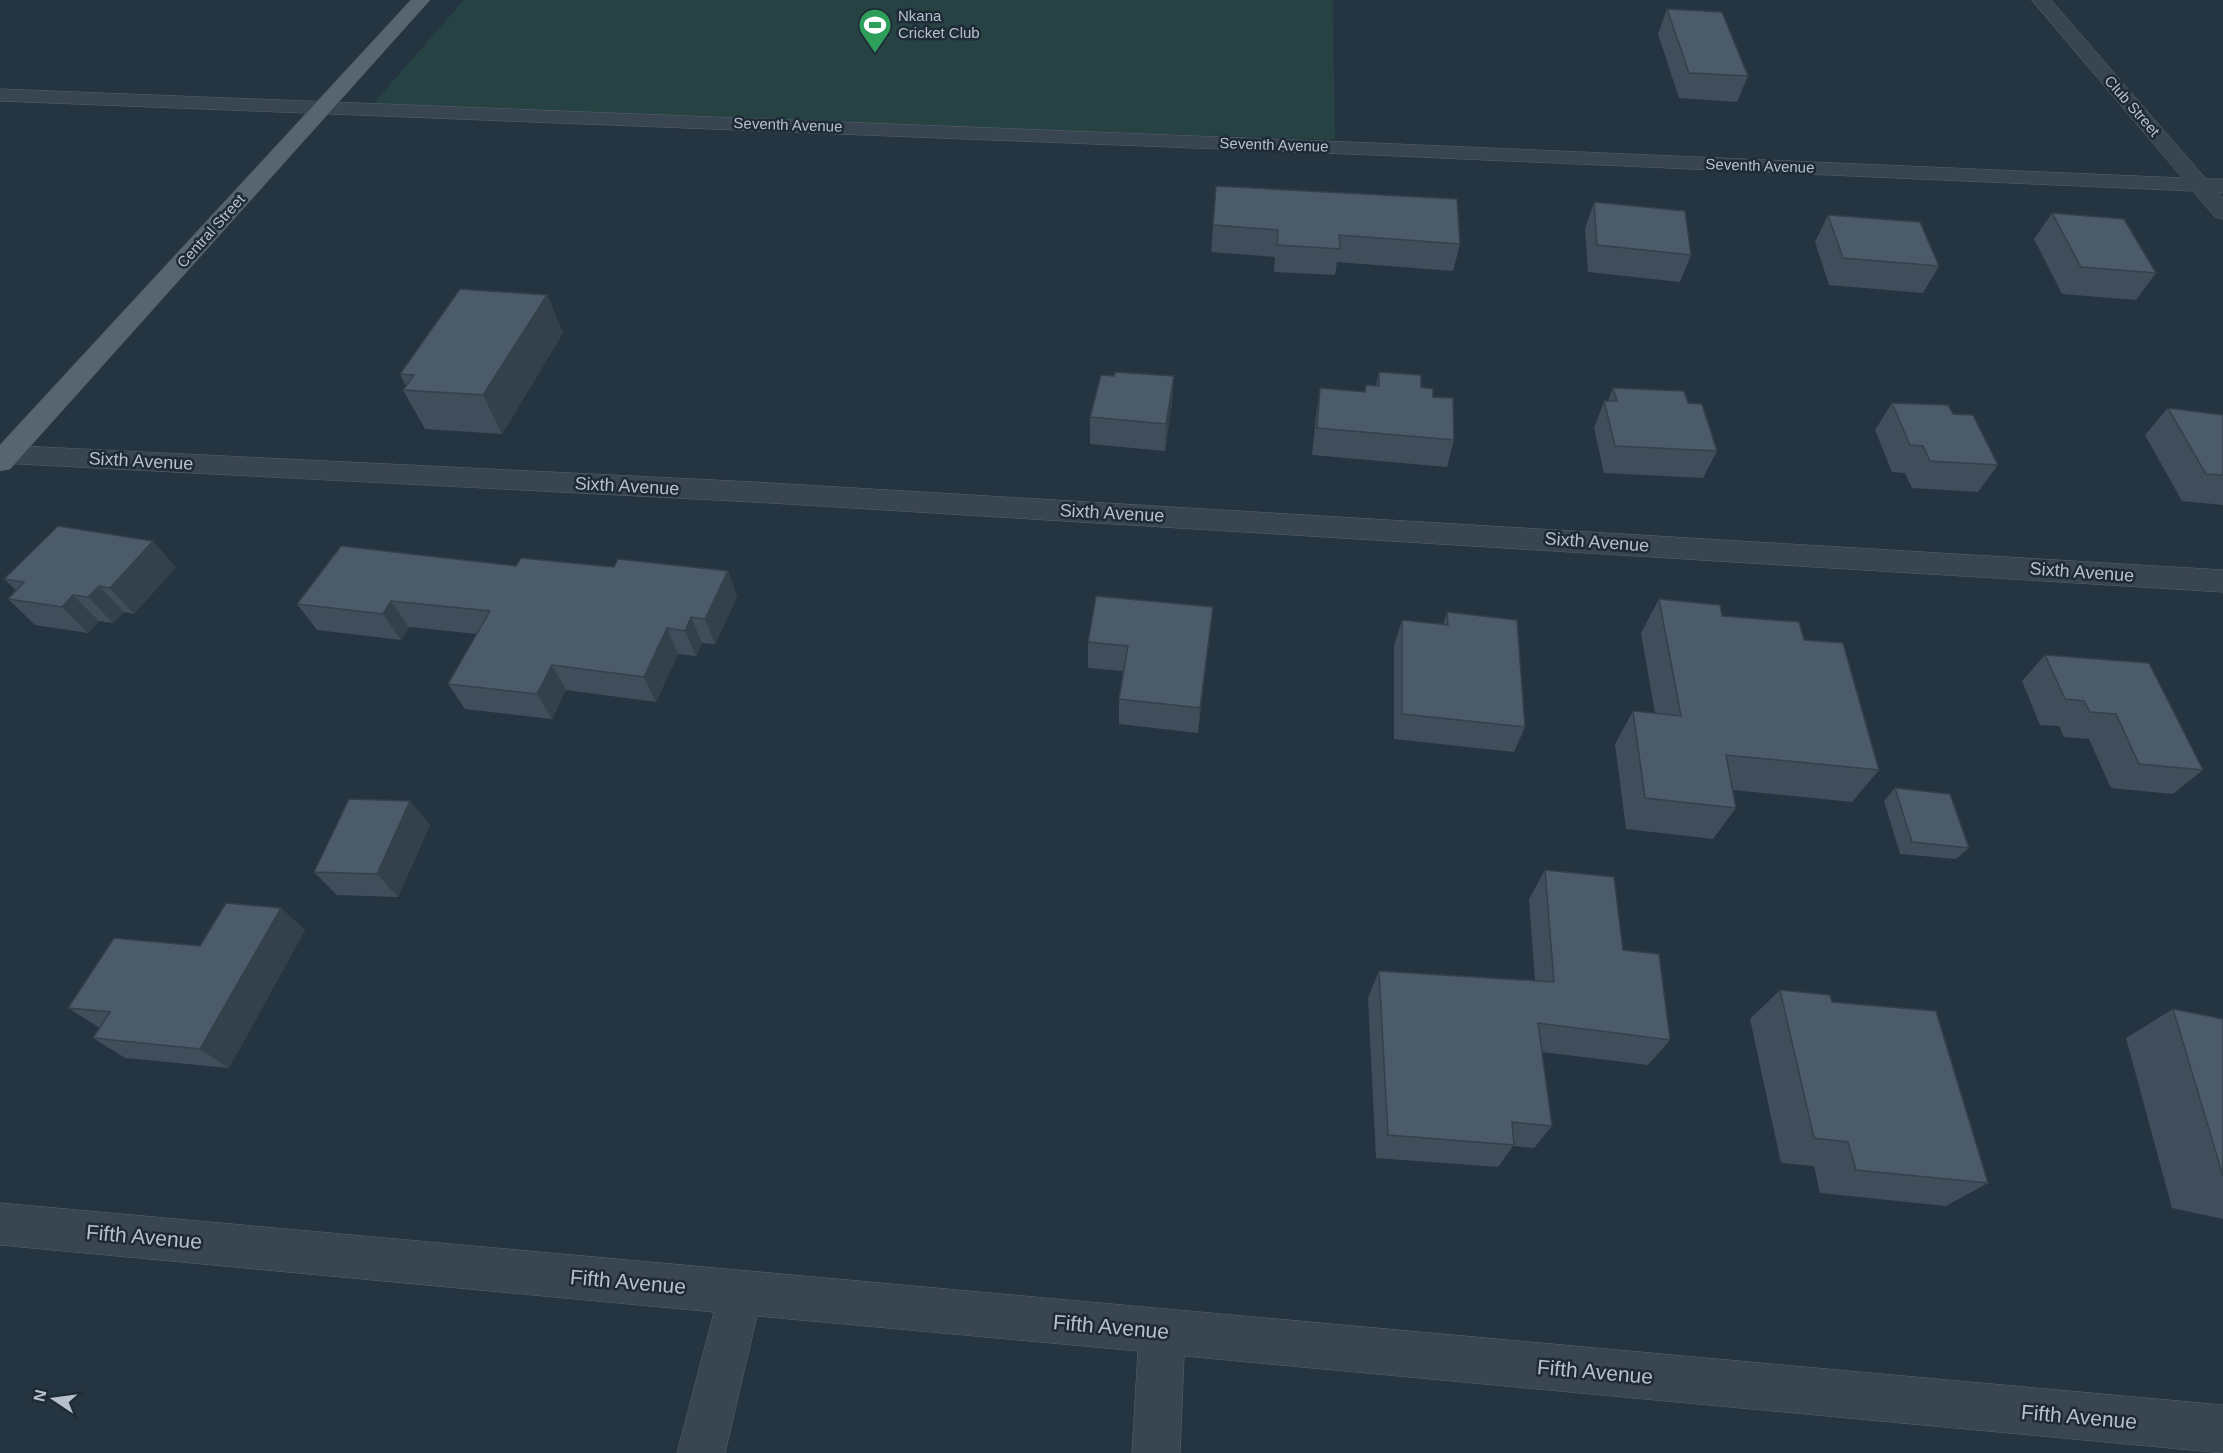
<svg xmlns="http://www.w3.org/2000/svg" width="2223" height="1453" viewBox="0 0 2223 1453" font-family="Helvetica,sans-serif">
  <rect width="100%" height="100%" fill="#253441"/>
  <path fill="#274242" d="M464,0H1333L1335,140L370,107Z"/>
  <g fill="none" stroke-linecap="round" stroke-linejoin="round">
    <g stroke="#57636e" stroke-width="1">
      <path id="minor" d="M2032,0H2051L2206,179H2223V193L2218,192L2223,198V219L2215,217L2193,191L1373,155L0,101V89L1373,143L2182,178Z
        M0,445L754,482L2223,570V592L754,502L0,463Z
        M0,1203L2223,1405V1453L1184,1356L1180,1453H1132L1138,1351L757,1316L725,1453H677L714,1312L0,1245Z"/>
    </g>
    <g stroke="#46515d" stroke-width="1">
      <path id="major" d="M411,0H430L10,469L0,471V445Z"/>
    </g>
    <use href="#minor" fill="#394551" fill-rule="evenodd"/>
    <use href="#major" fill="#576571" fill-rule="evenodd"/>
  </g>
  <path fill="#404e5b" d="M1667,9L1748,76L1737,102L1679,98L1658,34Z
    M1216,186L1460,244L1453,271L1337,262L1335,275L1274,272L1275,257L1211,252Z
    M1594,202L1691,255L1680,282L1588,272L1585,229Z
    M2052,213L2156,273L2136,300L2062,294L2034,239Z
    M1828,215L1939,266L1923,293L1829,285L1815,242Z
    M547,295L563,333L502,434L425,429L403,390L406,386L400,374Z
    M1379,372L1421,387L1433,397L1454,440L1447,467L1312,455L1316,416L1320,388L1364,392L1366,385L1376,386Z
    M1114,376H1174L1172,403L1165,451L1090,444V417Z
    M1613,388L1688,403L1717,451L1703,478L1604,473L1594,428L1604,401H1608Z
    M1892,403L1953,414L1998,465L1978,492L1912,488L1905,473L1892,472L1875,430Z
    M2168,408L2223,415V505L2182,501L2145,435Z
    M516,566L728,571L737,597L715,644L702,643L696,656L678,654L656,702L566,690L552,719L465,709L448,684L477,634L409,627L401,640L317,630L297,604Z
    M176,567L134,614L124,612L113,623L99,621L88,633L35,625L8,599L16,590L4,579Z
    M1659,599L1722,616L1804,640L1879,770L1852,802L1733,790L1736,808L1713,839L1626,829L1615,744L1633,711L1655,713L1641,633Z
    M1213,607L1198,733L1119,724V699L1123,671L1088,668V642Z
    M1447,612L1525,727L1514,752L1394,739V646L1402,620L1443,625Z
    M2045,655L2203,770L2173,794L2111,788L2089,739L2064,737L2059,726L2040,725L2022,681Z
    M1895,788L1969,848L1956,859L1900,854L1884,801Z
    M410,801L430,825L398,897L337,895L314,872Z
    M1545,870L1623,950L1670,1040L1648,1065L1542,1052L1552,1126L1534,1148L1513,1146L1498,1167L1376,1158L1368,998L1379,971L1535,980L1529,899Z
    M281,908L305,930L229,1068L125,1058L93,1038L100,1028L68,1008Z
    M1780,990L1832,1002L1988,1183L1946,1206L1820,1193L1814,1166L1781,1163L1750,1019Z
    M2173,1009L2223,1019V1219L2172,1208L2126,1038Z"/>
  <path fill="#34404a" d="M547,295L563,333L502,434L483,395Z
    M1174,376L1172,403L1165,451L1166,424Z
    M153,541L176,567L134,614L110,588Z
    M728,571L737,597L715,644L705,619Z
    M99,586L124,612L113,623L88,597Z
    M73,595L99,621L88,633L62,607Z
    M391,601L409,627L401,640L383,614Z
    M1213,607L1210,633L1198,733L1200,708Z
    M691,617L702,643L696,656L685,631Z
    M667,628L678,654L656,702L644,677Z
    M552,665L566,690L552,719L537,694Z
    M410,801L430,825L398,897L377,874Z
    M281,908L305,930L229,1068L200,1049Z"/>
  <path fill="#4b5b6a" stroke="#34404a" stroke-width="1.5" d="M1667,9L1722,12L1748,76L1689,73Z
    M1216,186L1457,199L1460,244L1339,235L1340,249L1277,245L1278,230L1213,225Z
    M1594,202L1685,211L1691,255L1597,245Z
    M2052,213L2124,219L2156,273L2081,267Z
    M1828,215L1920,222L1939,266L1843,258Z
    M460,289L547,295L483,395L403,390L414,375L400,374Z
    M1115,372L1174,376L1166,424L1090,417L1101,375L1114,376Z
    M1379,372L1421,375V387L1433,389V397L1453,398L1454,440L1317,428L1320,388L1365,392L1366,385L1379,386Z
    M1613,388L1684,391L1688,403L1702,404L1717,451L1615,446L1604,401H1617Z
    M1892,403L1948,405L1953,414L1973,415L1998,465L1930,461L1923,446L1910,445Z
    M2168,408L2223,415V475L2206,474Z
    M58,526L153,541L110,588L99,586L88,597L73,595L62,607L8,599L24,582L4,579Z
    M341,546L516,566L521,558L614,567L618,559L728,571L705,619L691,617L685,631L667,628L644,677L552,665L537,694L448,684L490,611L391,601L383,614L297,604Z
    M1096,596L1213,607L1200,708L1119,699L1128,646L1088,642Z
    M1659,599L1720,605L1722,616L1799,622L1804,640L1843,643L1879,770L1726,755L1736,808L1645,798L1633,711L1681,716Z
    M1447,612L1517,620L1525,727L1402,714V620L1448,625Z
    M2045,655L2149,663L2203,770L2139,764L2116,714L2090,712L2084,701L2065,699Z
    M1895,788L1950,794L1969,848L1912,842Z
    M349,799L410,801L377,874L314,872Z
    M1545,870L1614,877L1623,950L1659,954L1670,1040L1538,1023L1552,1126L1512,1122L1514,1145L1388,1135L1379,971L1554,982Z
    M226,903L281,908L200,1049L93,1038L110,1012L68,1008L114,938L200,946Z
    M1780,990L1830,995L1832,1002L1936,1011L1988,1183L1856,1170L1848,1142L1814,1138Z
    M2173,1009L2223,1019V1176Z"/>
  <defs>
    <g id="stadium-pin" transform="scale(1.725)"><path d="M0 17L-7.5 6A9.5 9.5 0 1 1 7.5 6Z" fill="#2e9e5b" stroke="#1e2a36"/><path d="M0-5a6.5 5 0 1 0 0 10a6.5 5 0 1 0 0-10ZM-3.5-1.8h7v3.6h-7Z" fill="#fff"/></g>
  </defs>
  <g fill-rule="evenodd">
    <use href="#stadium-pin" x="875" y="25"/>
  </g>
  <g text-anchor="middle" stroke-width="5" stroke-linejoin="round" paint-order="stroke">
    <g font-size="15" fill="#b6c0cb" stroke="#1e2a36" text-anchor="start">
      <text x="898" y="21">Nkana<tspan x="898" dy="17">Cricket Club</tspan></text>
    </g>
    <g font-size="15" fill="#b6c0cb" stroke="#1e2a36">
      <text transform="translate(2132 106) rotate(49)" y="5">Club Street</text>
      <text transform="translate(788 125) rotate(2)" y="5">Seventh Avenue</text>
      <text transform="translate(1274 145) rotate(2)" y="5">Seventh Avenue</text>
      <text transform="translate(1760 166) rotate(2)" y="5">Seventh Avenue</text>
      <text transform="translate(211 231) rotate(-48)" y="5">Central Street</text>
    </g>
    <g font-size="18" fill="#b6c0cb" stroke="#1e2a36">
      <text transform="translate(141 461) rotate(3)" y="6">Sixth Avenue</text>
      <text transform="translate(627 486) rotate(3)" y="6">Sixth Avenue</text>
      <text transform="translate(1112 513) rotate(3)" y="6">Sixth Avenue</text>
      <text transform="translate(1597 542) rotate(4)" y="6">Sixth Avenue</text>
      <text transform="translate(2082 572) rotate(4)" y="6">Sixth Avenue</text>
    </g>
    <g font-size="21" fill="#b6c0cb" stroke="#1e2a36">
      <text transform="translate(144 1237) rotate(5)" y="7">Fifth Avenue</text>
      <text transform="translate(628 1282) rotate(5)" y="7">Fifth Avenue</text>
      <text transform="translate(1111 1327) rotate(5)" y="7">Fifth Avenue</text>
      <text transform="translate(1595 1372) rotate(5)" y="7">Fifth Avenue</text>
      <text transform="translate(2079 1417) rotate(5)" y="7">Fifth Avenue</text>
    </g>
  </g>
  <g transform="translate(54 1399) rotate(283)" stroke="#1e2a36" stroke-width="4.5" paint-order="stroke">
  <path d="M0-4.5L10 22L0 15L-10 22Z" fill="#b6c0cb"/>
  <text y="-9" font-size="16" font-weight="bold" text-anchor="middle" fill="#b6c0cb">N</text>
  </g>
</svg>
